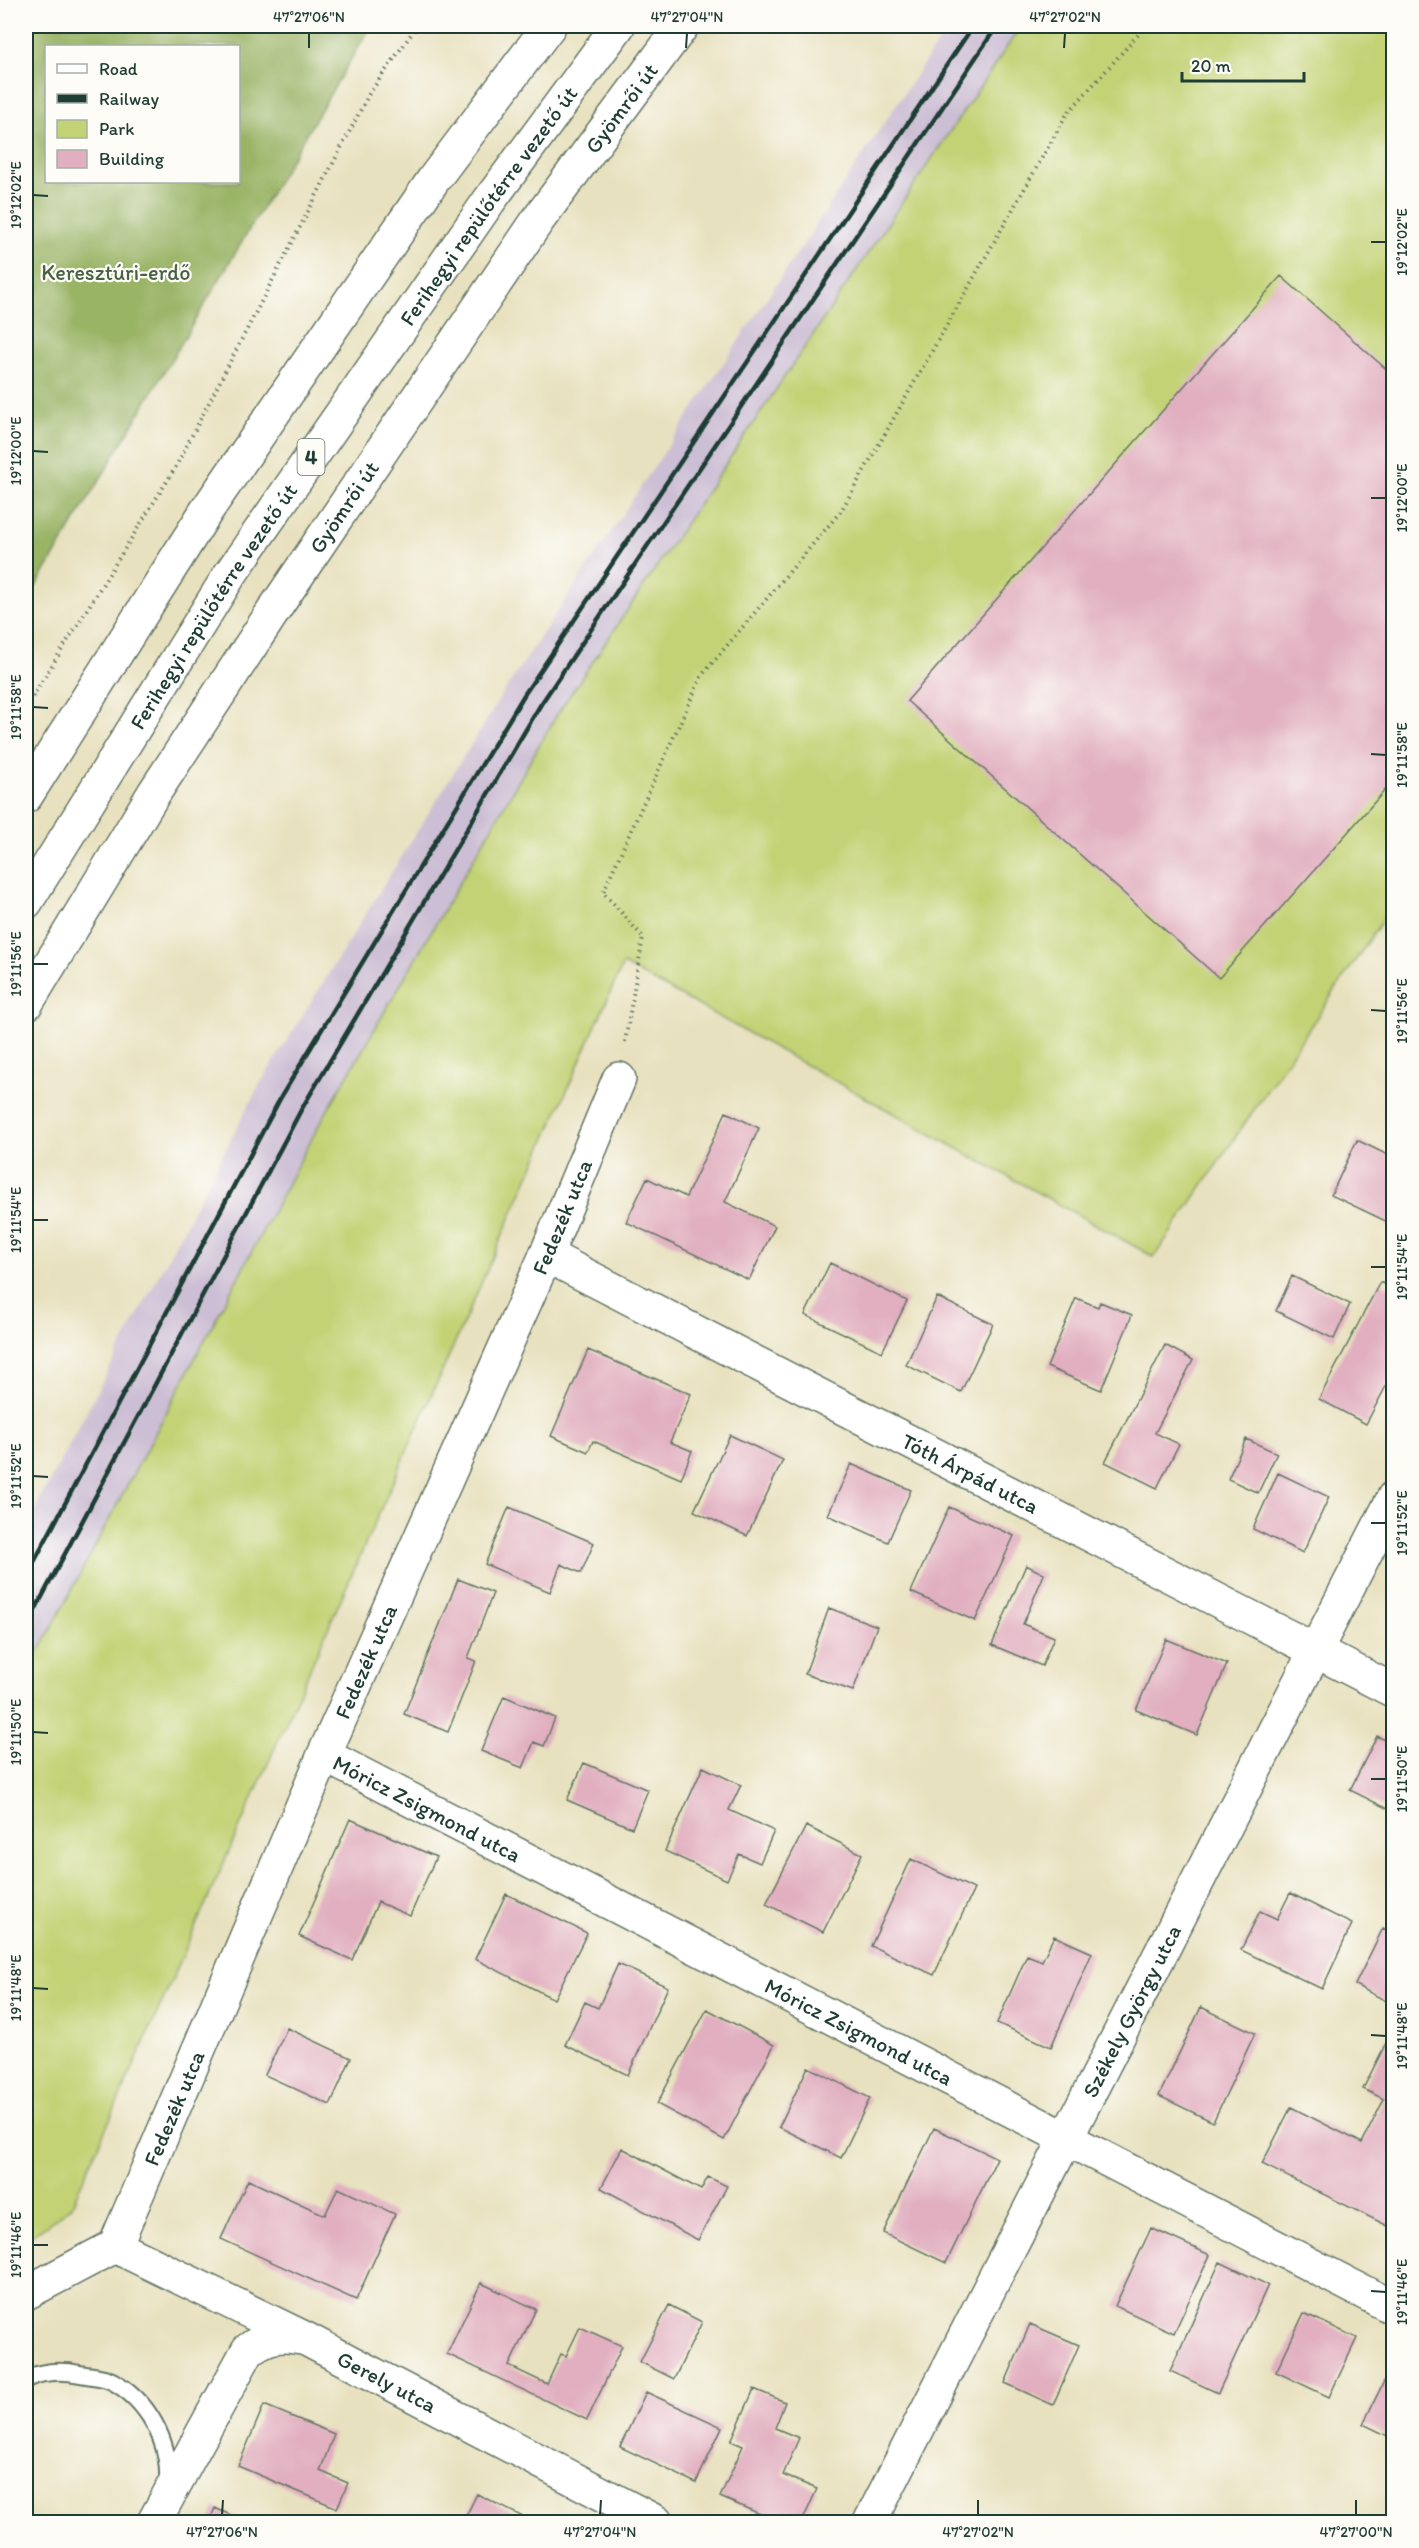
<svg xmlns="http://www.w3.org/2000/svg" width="1419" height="2548" viewBox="0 0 1419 2548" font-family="Itim,sans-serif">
  <rect width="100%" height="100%" fill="#fdfcf7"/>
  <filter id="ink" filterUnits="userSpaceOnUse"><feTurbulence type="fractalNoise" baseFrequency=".0167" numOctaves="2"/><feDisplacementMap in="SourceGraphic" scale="12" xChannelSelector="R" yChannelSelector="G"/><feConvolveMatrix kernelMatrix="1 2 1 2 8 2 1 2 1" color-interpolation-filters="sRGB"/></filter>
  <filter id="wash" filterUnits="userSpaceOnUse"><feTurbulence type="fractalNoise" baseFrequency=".008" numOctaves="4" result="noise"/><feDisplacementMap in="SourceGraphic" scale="24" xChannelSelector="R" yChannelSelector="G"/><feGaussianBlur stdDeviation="1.35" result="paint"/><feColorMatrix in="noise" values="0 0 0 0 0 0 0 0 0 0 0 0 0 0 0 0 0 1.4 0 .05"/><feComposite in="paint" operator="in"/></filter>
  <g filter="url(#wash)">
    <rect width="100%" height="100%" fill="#e8e1bf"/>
    <path fill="#ccbed4" d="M949,26H1021L558,713L320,1123L26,1676V1526L260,1084L507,687Z"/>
    <path fill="#c3d274" stroke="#718854" stroke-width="1.5" d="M1021,26H1393V905L1154,1257L623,964L71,2207L26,2240V1676L320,1123L558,713Z"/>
    <path fill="#9ab466" stroke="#5c784d" stroke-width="1.5" fill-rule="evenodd" d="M26,26H371L26,603ZM46,46H238V182H46Z"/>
    <g id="blocks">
      <path fill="#e1afc0" d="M1281,276L1394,376V780L1219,978L907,701Z
        M726,1112L759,1128L725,1202L775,1226L749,1280L626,1222L647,1178L686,1197Z
        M1357,1140L1394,1158V1225L1331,1195Z
        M830,1263L907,1301L882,1352L805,1315Z
        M1292,1276L1350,1304L1334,1339L1276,1311Z
        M1380,1282L1394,1289V1371L1366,1424L1319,1399Z
        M937,1297L993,1324L961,1392L906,1365Z
        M1076,1298L1098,1307L1100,1302L1132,1315L1101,1390L1047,1367Z
        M1165,1345L1193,1360L1155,1433L1179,1444L1157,1488L1105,1462Z
        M588,1350L691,1394L670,1442L692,1451L681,1479L593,1441L588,1452L551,1436Z
        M730,1435L783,1460L747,1536L694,1511Z
        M1246,1439L1277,1453L1258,1493L1228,1479Z
        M851,1464L911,1490L888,1542L828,1515Z
        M1278,1473L1329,1497L1303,1553L1253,1529Z
        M509,1507L594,1543L581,1573L561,1564L550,1592L485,1564Z
        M949,1507L1014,1536L975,1621L911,1592Z
        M1026,1565L1044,1574L1023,1624L1054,1637L1042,1666L992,1645Z
        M458,1579L493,1593L468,1658L476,1661L448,1732L404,1714Z
        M829,1608L877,1626L853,1691L805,1674Z
        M1166,1639L1227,1664L1197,1735L1136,1710Z
        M504,1696L555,1718L544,1746L534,1742L523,1768L481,1751Z
        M1377,1736L1394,1745V1812L1350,1790Z
        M584,1763L648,1790L632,1828L567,1800Z
        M703,1767L741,1785L729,1810L774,1831L760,1863L739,1854L727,1880L665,1851Z
        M350,1819L436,1857L410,1916L378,1902L352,1960L299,1936Z
        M806,1826L862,1854L823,1932L766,1904Z
        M911,1859L974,1889L934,1975L871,1946Z
        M1290,1893L1352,1924L1322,1989L1241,1950L1260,1911L1277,1919Z
        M506,1894L587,1933L554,1999L475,1959Z
        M1383,1928L1394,1934V2005L1355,1985Z
        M1054,1936L1092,1953L1051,2047L997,2023L1027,1955L1042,1961Z
        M618,1964L668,1987L628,2075L565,2045L585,2002L598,2008Z
        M1201,2007L1255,2033L1213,2122L1159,2096Z
        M707,2009L774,2045L724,2140L657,2104Z
        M1394,2027V2229L1262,2164L1291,2107L1362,2143L1384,2099L1363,2089Z
        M287,2028L351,2058L330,2105L265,2075Z
        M808,2067L870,2098L841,2158L779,2127Z
        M934,2128L997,2158L946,2263L883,2233Z
        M622,2148L701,2190L708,2177L727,2186L698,2240L601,2188Z
        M248,2180L325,2215L338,2188L395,2214L356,2300L221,2239Z
        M1151,2228L1210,2255L1174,2333L1115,2306Z
        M1220,2262L1268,2285L1218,2393L1170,2371Z
        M481,2283L536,2309L509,2366L547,2384L561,2354L566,2356L580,2327L622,2346L587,2420L447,2354Z
        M669,2305L702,2322L674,2379L640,2362Z
        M1304,2313L1357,2338L1329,2397L1276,2372Z
        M1030,2324L1079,2345L1053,2405L1005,2383Z
        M1394,2361V2439L1363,2424Z
        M754,2389L785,2402L775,2428L799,2438L783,2475L817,2489L802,2522H779L720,2497L743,2446L731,2441Z
        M646,2392L722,2427L696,2483L620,2447Z
        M264,2405L334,2434L320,2471L348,2483L337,2508L238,2466Z
        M477,2494L533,2522H463Z
        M215,2508L246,2522H209Z
        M932,2516L946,2522H929Z"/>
    </g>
  </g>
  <g filter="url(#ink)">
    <use href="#blocks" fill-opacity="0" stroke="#657665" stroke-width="1.5"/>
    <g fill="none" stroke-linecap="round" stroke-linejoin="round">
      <g stroke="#657665" stroke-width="20">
        <path id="service" d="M26,2379C43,2371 61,2370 80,2374C90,2376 103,2376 112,2381C148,2400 170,2442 168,2481"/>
      </g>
      <g stroke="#657665" stroke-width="36">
        <g id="minor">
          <path id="s1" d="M546,1255L1394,1691"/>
          <path id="s2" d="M324,1755L1394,2308"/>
          <path id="s3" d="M115,2246L324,1755L546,1255L619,1079"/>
          <path id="s4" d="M115,2246L306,2339L656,2522"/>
          <path d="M26,2293L115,2246"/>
          <path d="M154,2522L248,2350C266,2337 279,2333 301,2338"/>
          <path id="s5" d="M870,2522L1394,1497"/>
        </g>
      </g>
      <g stroke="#657665" stroke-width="36">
        <g id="tertiary">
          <path d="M26,796L207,510L434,179L549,26"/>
          <path id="s6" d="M26,1004L154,793L280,601L538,220L682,26"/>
        </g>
      </g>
      <g stroke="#657665" stroke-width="36">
        <g id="primary">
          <path id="s7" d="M26,902L229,576L489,201L618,26"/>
        </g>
      </g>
      <path stroke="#657665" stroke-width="4" stroke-dasharray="1.5 4.5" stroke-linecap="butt" d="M26,707L174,470L369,94L417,26
        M625,1042L643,937L603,892L702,675L841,511L1067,114L1146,26"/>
      <use href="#service" stroke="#fff" stroke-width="16"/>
      <use href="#minor" stroke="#fff" stroke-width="33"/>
      <use href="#tertiary" stroke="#fff" stroke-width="33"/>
      <use href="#primary" stroke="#fff" stroke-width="33"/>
      <path stroke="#1f3d34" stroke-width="4.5" d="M26,1577L281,1097L524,695L973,26
        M26,1627L301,1110L541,704L997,26"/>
    </g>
  </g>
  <path fill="none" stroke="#1f3d34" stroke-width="2" d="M309,48V33M686,48L687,33M1064,48L1065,33M33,195L48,196M1371,242H1386M33,451L48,452M1371,498H1386M33,707L48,708M1371,754L1386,755M33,964H48M1371,1010L1386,1011M33,1220H48M1371,1267H1386M33,1476L48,1477M1371,1523H1386M33,1732L48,1733M1371,1779H1386M33,1988L48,1989M1371,2035L1386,2036M33,2245H48M1371,2291L1386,2292M222,2515L223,2500M600,2515L601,2500M978,2515V2500M1356,2515V2500"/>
  <g text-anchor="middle" stroke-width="4.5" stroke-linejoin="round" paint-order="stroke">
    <rect fill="#fdfcf7" stroke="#62766e" stroke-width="1.5" x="297.5" y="439" width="27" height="36" rx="4.5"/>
    <g font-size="21" font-weight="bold" fill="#1f3d34">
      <text x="311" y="464">4</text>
    </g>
    <g font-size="22" fill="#1f3d34" stroke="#fdfcf7">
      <text dy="8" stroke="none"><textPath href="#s6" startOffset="1076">Gyömrői út</textPath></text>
      <text dy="8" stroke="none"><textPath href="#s7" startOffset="836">Ferihegyi repülőtérre vezető út</textPath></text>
      <text dy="8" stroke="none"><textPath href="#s6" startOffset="590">Gyömrői út</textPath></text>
      <text dy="8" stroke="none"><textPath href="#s7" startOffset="350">Ferihegyi repülőtérre vezető út</textPath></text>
      <text dy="8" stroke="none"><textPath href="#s3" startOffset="1122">Fedezék utca</textPath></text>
      <text dy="8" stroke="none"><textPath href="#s1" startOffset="477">Tóth Árpád utca</textPath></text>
      <text dy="8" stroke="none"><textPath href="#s3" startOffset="636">Fedezék utca</textPath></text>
      <text dy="8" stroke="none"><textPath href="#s2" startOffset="116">Móricz Zsigmond utca</textPath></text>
      <text dy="8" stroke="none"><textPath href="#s5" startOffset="574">Székely György utca</textPath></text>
      <text dy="8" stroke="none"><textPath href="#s2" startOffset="602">Móricz Zsigmond utca</textPath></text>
      <text dy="8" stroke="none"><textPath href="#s3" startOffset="150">Fedezék utca</textPath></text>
      <text dy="8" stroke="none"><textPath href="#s4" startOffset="304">Gerely utca</textPath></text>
    </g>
    <g font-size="22" fill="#486244" stroke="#fdfcf7">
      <text x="116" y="280">Keresztúri-erdő</text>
    </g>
  </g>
  <rect width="1419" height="2548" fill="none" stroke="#fdfcf7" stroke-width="66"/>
  <rect x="45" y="45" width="195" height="138" fill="#fdfcf7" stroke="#a4b0a9" stroke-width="1.5"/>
  <rect x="57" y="64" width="30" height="9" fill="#ffffff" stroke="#a4b0a9" stroke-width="1.5"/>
  <text x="99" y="75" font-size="18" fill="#1f3d34">Road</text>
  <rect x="57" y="94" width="30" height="9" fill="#1f3d34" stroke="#a4b0a9" stroke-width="1.5"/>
  <text x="99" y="105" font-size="18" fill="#1f3d34">Railway</text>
  <rect x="57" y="120" width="30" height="18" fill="#c3d274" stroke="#a4b0a9" stroke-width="1.5"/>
  <text x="99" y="135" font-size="18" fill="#1f3d34">Park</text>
  <rect x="57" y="150" width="30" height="18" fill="#e1afc0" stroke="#a4b0a9" stroke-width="1.5"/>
  <text x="99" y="165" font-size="18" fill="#1f3d34">Building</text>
  <path d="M1182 72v9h122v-9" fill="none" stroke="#1f3d34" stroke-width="3"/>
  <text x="1191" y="72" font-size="18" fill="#1f3d34" stroke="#fdfcf7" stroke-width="4.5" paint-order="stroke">20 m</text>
  <rect x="33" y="33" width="1353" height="2482" fill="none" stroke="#1f3d34" stroke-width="2"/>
  <g font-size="15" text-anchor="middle" fill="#1f3d34">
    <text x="309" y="22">47°27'06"N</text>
    <text x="687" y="22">47°27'04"N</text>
    <text x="1065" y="22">47°27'02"N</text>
    <text transform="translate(16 195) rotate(-90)" y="5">19°12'02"E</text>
    <text transform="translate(1402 242) rotate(-90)" y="5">19°12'02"E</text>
    <text transform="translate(16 451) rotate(-90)" y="5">19°12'00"E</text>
    <text transform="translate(1402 498) rotate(-90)" y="5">19°12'00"E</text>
    <text transform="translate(16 707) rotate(-90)" y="5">19°11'58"E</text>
    <text transform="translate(1402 755) rotate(-90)" y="5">19°11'58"E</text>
    <text transform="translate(16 964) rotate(-90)" y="5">19°11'56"E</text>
    <text transform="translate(1402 1011) rotate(-90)" y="5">19°11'56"E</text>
    <text transform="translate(16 1220) rotate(-90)" y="5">19°11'54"E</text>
    <text transform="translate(1402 1267) rotate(-90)" y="5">19°11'54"E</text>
    <text transform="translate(16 1476) rotate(-90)" y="5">19°11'52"E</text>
    <text transform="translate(1402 1523) rotate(-90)" y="5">19°11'52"E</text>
    <text transform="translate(16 1732) rotate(-90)" y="5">19°11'50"E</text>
    <text transform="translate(1402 1779) rotate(-90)" y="5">19°11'50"E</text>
    <text transform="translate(16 1988) rotate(-90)" y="5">19°11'48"E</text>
    <text transform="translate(1402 2036) rotate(-90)" y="5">19°11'48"E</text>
    <text transform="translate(16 2245) rotate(-90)" y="5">19°11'46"E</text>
    <text transform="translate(1402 2292) rotate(-90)" y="5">19°11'46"E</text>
    <text x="222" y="2537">47°27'06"N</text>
    <text x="600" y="2537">47°27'04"N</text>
    <text x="978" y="2537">47°27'02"N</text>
    <text x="1356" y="2537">47°27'00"N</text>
  </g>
</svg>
